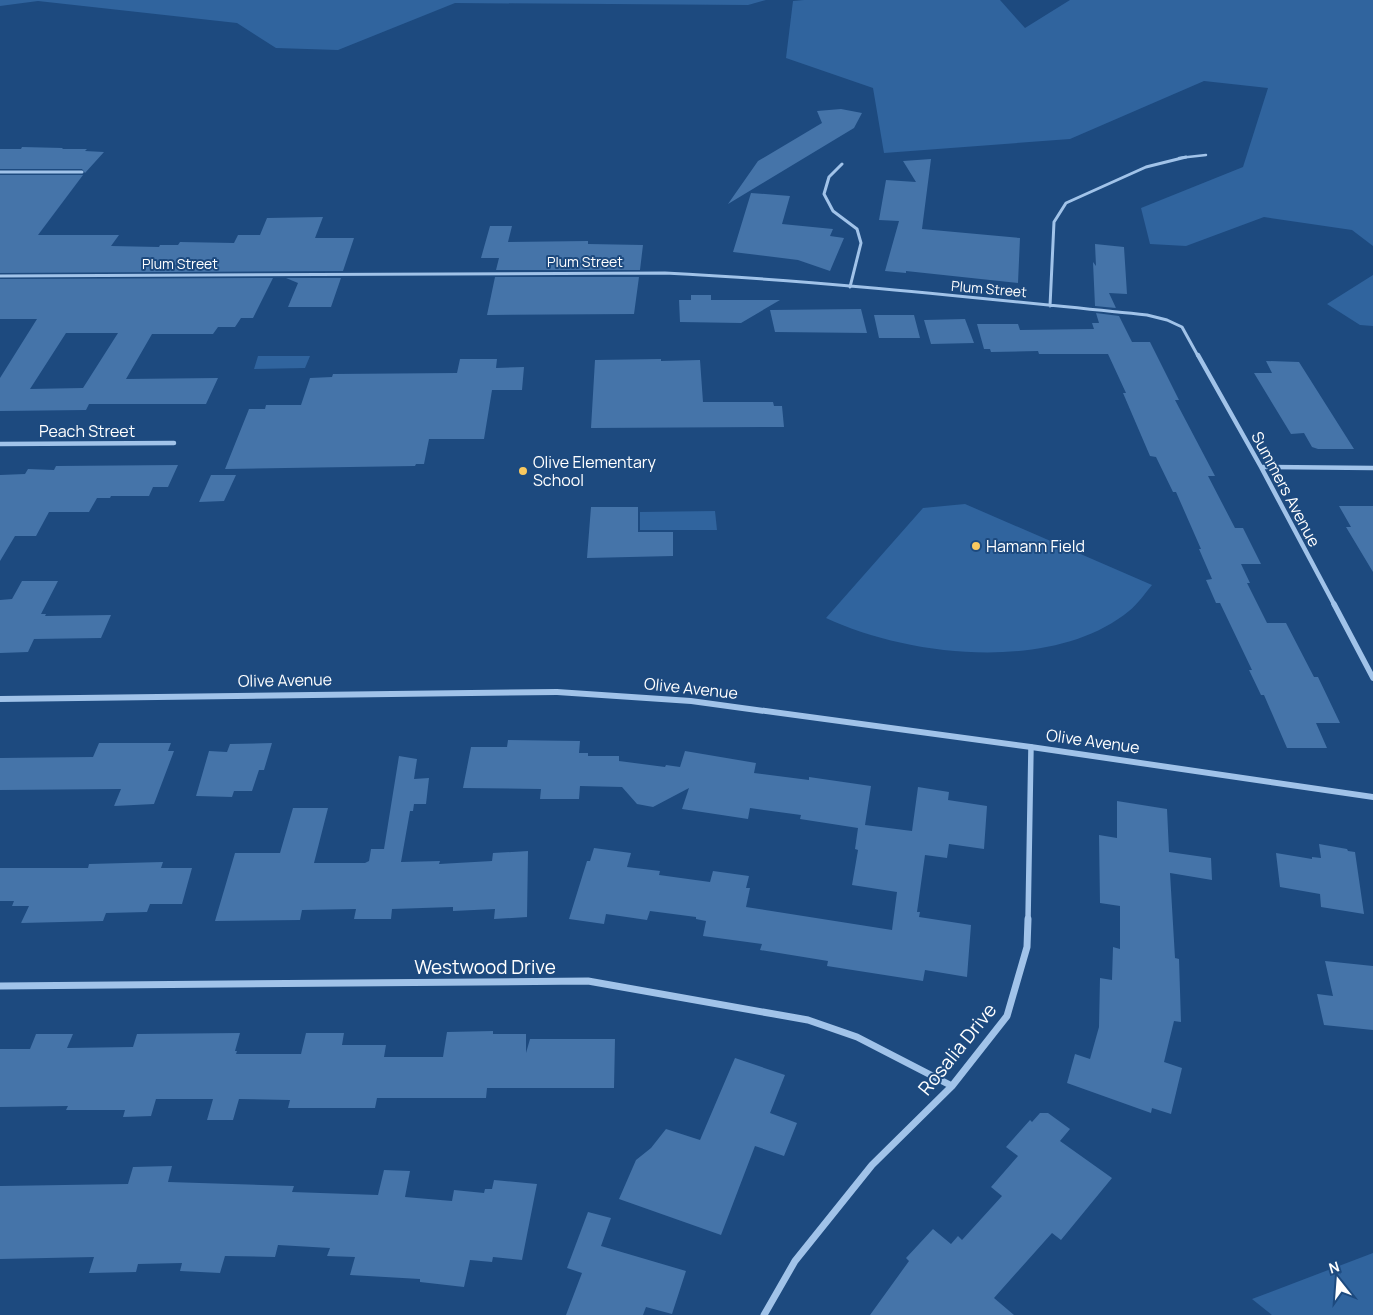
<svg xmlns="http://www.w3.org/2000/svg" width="1373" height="1315" viewBox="0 0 1373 1315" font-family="Manrope,sans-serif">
  <rect width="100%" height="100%" fill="#1d4a7f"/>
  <path fill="#30649e" d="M0,0H766L748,5L455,3L338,50L276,48L237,23L38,1L0,6Z
    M804,0H1000L1025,28L1070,0H1373V246L1352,230L1264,217L1186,246L1150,244L1141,208L1243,167L1268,88L1204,81L1070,139L884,153L873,88L786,58L793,1Z
    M1373,275V326L1360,325L1327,304Z
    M258,356H310L305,368L254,369Z
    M965,504L1152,585C1145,593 1138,604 1129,611C1053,673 909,657 826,618L923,508Z
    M715,511L717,530H640V512Z
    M1373,1253V1315H1272L1252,1299Z"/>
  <path fill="#4574a9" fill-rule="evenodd" d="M841,109L862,113L854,128L728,204L758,161L822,123L817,111Z
    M22,147L63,148L62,149H87L85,151L104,152L85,173L82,169H0V149H21Z
    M931,159L922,229L1020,238L1018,283L906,271V273L885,271L899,221L879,220L886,180L916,182L903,161Z
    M0,175H83L38,235H119L111,246L159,247L160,245H178L180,242L234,243L238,235H260L267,218L323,217L315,238H354L343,271L0,273Z
    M751,193L790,196L782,224L833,229L830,236L844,238L830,271L798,260L733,252Z
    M490,226H512L508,242L588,241V244L643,245L640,270H496L499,258H481Z
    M1095,244L1124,247L1127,294L1109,293L1116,308L1095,306L1093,262L1096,266Z
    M495,277H639L634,314L487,315Z
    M273,278L253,318H241L235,327H218L213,334H152L126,379L218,378L206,404H89L86,410L0,411V378L37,319H0V279ZM66,333H118L83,388L30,389Z
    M286,278H341L331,307H288L298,283Z
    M691,295H711V300H780L741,323L680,322L679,300H691Z
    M861,309L867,333L775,332L770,310Z
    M1096,313L1119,316L1132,342H1150L1179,400H1175L1215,476H1208L1235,528H1243L1261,564H1241L1250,583H1247L1267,623H1286L1314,677H1318L1340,723H1316L1327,748H1287L1264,695H1261L1249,670H1252L1220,603H1216L1206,580L1212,579L1199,549H1201L1176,492H1173L1156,457L1150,456L1123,393H1126L1108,354H1039L1038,351L991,352L990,349H984L977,324H1018L1020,330L1094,329L1092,323H1099Z
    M874,315H914L920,338H879Z
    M965,319L974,343L931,344L924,320Z
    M460,359H497L496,368L524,367L522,390H492L484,439H429L424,464H416L415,466L225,469L249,409H265L266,405H301L310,378L332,377L333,374L457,373Z
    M661,359V361L700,360L703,402H773L774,406H782L784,427L591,428L595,360Z
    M1266,361L1299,362L1354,449H1318L1312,447L1304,433L1291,434L1254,373H1272Z
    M178,465L168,487H153L149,496H111L110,498H97L89,512H49L36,536H15L0,561V475L25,474L28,469L54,470L56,466Z
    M211,475H236L224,501L199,502Z
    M1339,506H1373V572L1346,527H1351Z
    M591,507H638V532H673V556L587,558Z
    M22,581H58L41,614H46L45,616L111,615L101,638L34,639L28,652L0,653V600L12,599Z
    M508,740L580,741L579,753H588V756H619V761L665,767L666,765L680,767L685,751L756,763L754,773L809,780V777L871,786L865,825L912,831L918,787L949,792L948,800L987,806L984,849L949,844L947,858L925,855L917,912H920L919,917L971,925L967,977L925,970L923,981L827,966L828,961L760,950L762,944L703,936L706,921L696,919V917L650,911L647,920L606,914L604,924L569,919L587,861H590L594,848L631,853L627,867L660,871L659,875L710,882L713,871L749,876L746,888H750L746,907L892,930L897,892L852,885L858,850L855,849L858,828L800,819L801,815L750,808L748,819L682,809L689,788L653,807L637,804L622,787L580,786L579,799H540L541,789L463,788L471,747H507Z
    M99,743H171L168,751H174L154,804L114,806L121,789L0,790V758L93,757Z
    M272,743L264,770H259L252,791H234L232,797L196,796L209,751L227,752L230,744Z
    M399,756L417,759L414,779L429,778L426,804H414L413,811H410L401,862L440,861L439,864L492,861L493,853L528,851L527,917L494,919L495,909L453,911V907L392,909L391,919H354L356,909L302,910L300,920L215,921L235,853H280L293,808H328L314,863H365L369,861L371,849H384Z
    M1117,801L1167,809L1169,852L1211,858L1212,880L1170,873L1175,958L1179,959L1181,1022L1174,1021L1164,1062L1182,1068L1171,1114L1152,1108L1151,1113L1067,1083L1075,1054L1090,1059L1099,1027L1100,978L1112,980L1113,947L1120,949V906L1100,903L1099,835L1117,838Z
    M1319,844L1347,849L1348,851L1355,852L1364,914L1321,907L1320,894L1280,887L1276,853L1312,859V857L1321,858Z
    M163,862L161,868H192L182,904H150L147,912L106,913L103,921L21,923L29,906H12L14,901H0V868H88L89,864Z
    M1325,961L1373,966V1030L1324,1025L1317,994L1333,996Z
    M493,1031V1034H526V1053L530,1039H615L614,1088H487L486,1098H377L375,1108H288L290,1100L239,1099L233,1120H207L213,1099H156L151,1116L123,1117L125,1110H66L68,1106L0,1107V1049H30L36,1034H73L67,1048L133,1047L137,1034L240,1033L235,1051H237L236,1054H301L306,1033H344L342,1045H386L384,1057H443L447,1032Z
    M735,1058L785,1075L770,1113L797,1123L784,1156L755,1146L721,1235L619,1199L636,1160L651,1148L666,1129L700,1140Z
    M1040,1113H1048L1070,1129L1060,1141L1112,1178L1061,1240L1052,1233L994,1298L1014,1315H870L909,1261L906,1258L933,1229L951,1244L958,1236L962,1240L1002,1196L991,1187L1018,1156L1006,1147L1030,1120L1032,1122Z
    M172,1166L168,1182L294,1186L292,1192L378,1195L384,1170L410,1171L405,1197L452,1201L454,1190L484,1193L485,1189H492L494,1180L537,1184L522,1260L493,1257L492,1262L470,1260L464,1287L420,1282V1279L350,1275L355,1257L327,1256L330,1248L278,1245L275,1257L225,1256L220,1273L180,1271L182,1263L138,1264L136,1272L89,1273L94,1257L0,1259V1186L128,1184L133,1167Z
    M588,1212L611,1218L601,1246L686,1271L672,1314L646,1307L643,1315H566L582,1273L567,1268Z"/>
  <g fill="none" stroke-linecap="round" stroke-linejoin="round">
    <path stroke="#a1c3e9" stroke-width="2.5" d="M1179,158L1206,155"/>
    <path stroke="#a1c3e9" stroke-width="3" d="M842,164L829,177L824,194L833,211L857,229L861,243L850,287
      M0,172H82
      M0,276L665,273C826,281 986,299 1147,315L1167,320L1182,327L1198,356
      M1050,306L1054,222L1066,203L1146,167L1186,157"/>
    <path stroke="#a1c3e9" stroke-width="4.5" d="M1198,355L1261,467L1335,606
      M0,444L174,443
      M1261,467L1373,468"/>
    <path stroke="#a1c3e9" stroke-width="5.5" d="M1334,604L1373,678
      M1028,920L1031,747"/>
    <path stroke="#a1c3e9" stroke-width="7" d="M0,986L588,981L808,1020L857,1037L952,1086
      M764,1315L795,1261L872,1165L952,1086L1007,1016L1027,947L1028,919"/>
    <path fill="#a1c3e9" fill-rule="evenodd" d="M557,689L691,698L1031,744L1373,794V800L1031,750L691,704L557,695L0,702V696Z"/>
  </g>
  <g fill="#f9c95f" stroke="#1d4a7f" stroke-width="2">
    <circle cx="523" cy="471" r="5"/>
    <circle cx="976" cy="546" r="5"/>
  </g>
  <g text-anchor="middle" stroke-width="4" stroke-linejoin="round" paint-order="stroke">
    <g font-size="14" fill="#fff" stroke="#1d4a7f">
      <text x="585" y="267">Plum Street</text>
      <text x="180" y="269">Plum Street</text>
      <text transform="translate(989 289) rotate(5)" y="5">Plum Street</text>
    </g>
    <g font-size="16" fill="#fff" stroke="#1d4a7f">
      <text x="87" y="437">Peach Street</text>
      <text transform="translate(1286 489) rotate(62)" y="6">Summers Avenue</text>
      <text transform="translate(285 680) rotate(-1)" y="6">Olive Avenue</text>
      <text transform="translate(691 688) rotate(6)" y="6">Olive Avenue</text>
      <text transform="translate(1093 741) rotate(8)" y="6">Olive Avenue</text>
    </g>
    <g font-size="16" fill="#fff" stroke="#1d4a7f" text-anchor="start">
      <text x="533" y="468">Olive Elementary<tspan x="533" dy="18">School</tspan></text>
      <text x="986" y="552">Hamann Field</text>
    </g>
    <g font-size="19" fill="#fff" stroke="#1d4a7f">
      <text x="485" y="974">Westwood Drive</text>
      <text transform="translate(957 1049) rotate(-51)" y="7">Rosalia Drive</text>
    </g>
  </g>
  <g transform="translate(1338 1280) rotate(343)" stroke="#1d4a7f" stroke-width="4" paint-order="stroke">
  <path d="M0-4L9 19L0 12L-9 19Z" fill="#ffffff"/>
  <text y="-8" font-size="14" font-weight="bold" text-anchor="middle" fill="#ffffff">N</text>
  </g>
</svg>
